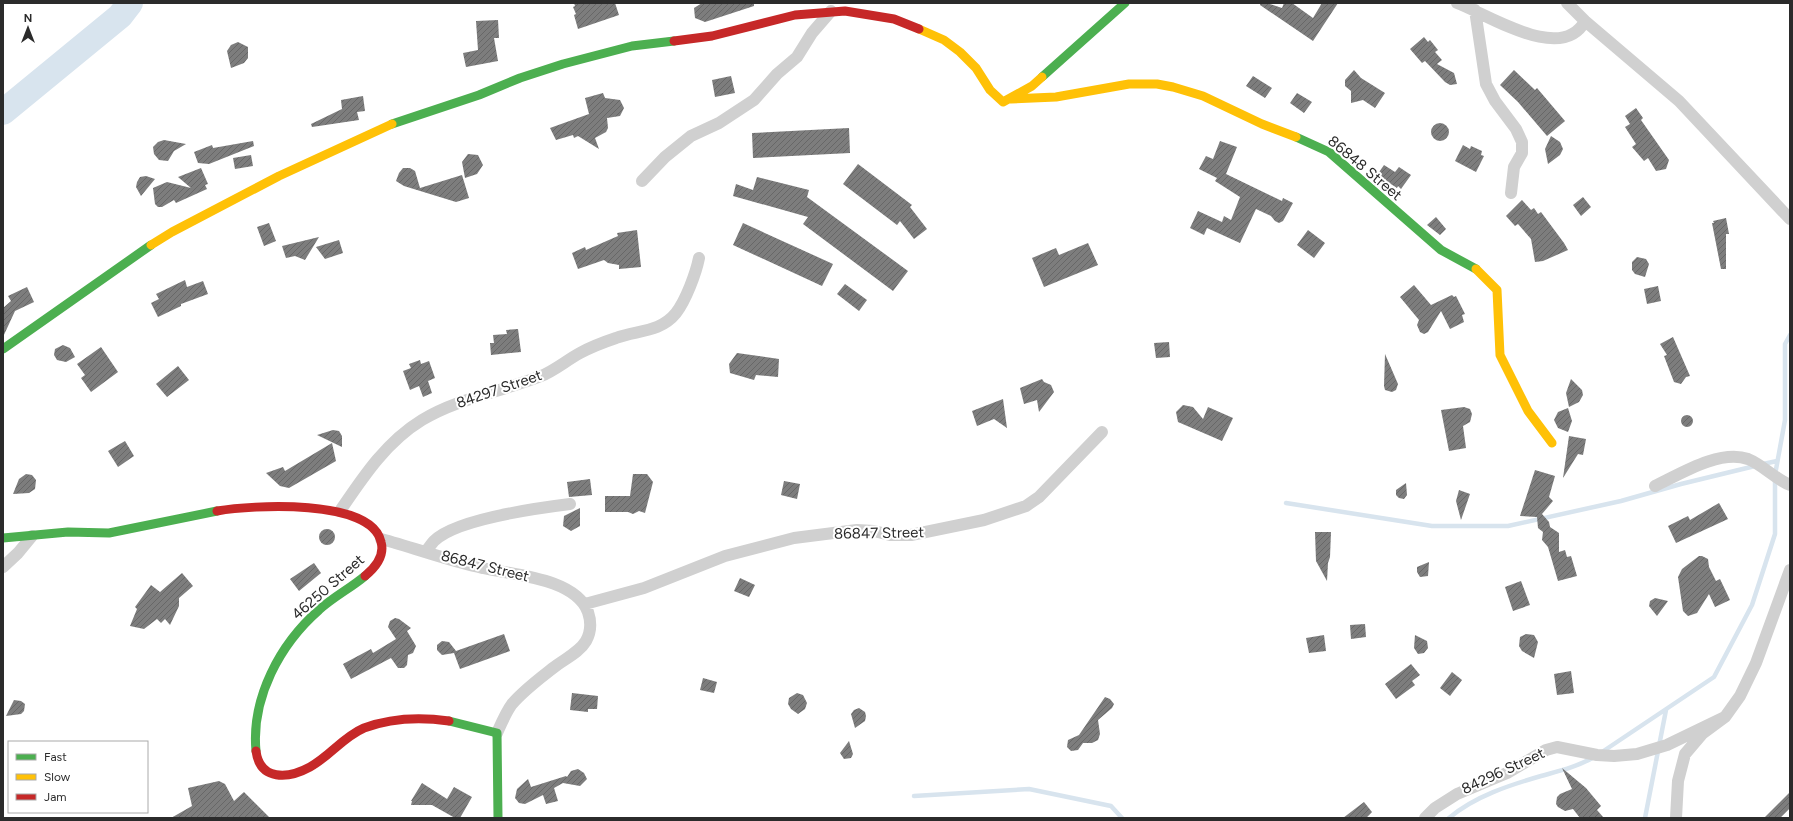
<svg xmlns="http://www.w3.org/2000/svg" width="1793" height="821" viewBox="0 0 1793 821" font-family="Figtree,sans-serif">
  <defs>
    <pattern id="building-hatch" width="6" height="6" patternUnits="userSpaceOnUse"><rect width="6" height="6" fill="#7d7d7d"/><path d="M-1 1l2-2M0 6l6-6M5 7l2-2" fill="none" stroke="#676767"/></pattern>
  </defs>
  <rect width="100%" height="100%" fill="#fff"/>
  <g fill="none" stroke-linecap="round" stroke-linejoin="round">
    <path stroke="#d8e4ee" stroke-width="4.5" d="M1763,464L1777,461
      M1286,503L1432,526H1508L1621,501L1681,484L1755,466
      M1602,752L1714,677L1752,605L1775,534V475L1785,420V344L1790,335
      M914,796L1029,789L1111,806L1122,818
      M1449,818C1475,796 1510,785 1541,776C1559,771 1577,767 1594,757
      M1645,818L1666,710"/>
    <path stroke="#d8e4ee" stroke-width="26" d="M3,112L120,16L130,3"/>
  </g>
  <path fill="url(#building-hatch)" d="M574,3H615L619,15L578,29L574,15L576,14L573,7L575,6Z
    M702,3H754V6L705,22L695,18L694,8Z
    M1260,3H1267L1282,8L1284,3H1292L1313,18L1322,3H1338L1313,41L1260,5Z
    M498,20L499,38H494L498,61L466,67L463,53L478,50L476,21Z
    M1424,37L1428,42L1430,40L1438,50L1435,52L1442,60L1437,64L1454,73L1457,84L1450,85L1445,82L1425,61L1422,63L1410,49Z
    M238,42L248,47V58L244,63L231,68L227,51L231,45Z
    M1354,70L1361,78L1385,93L1375,108L1363,100L1351,103V91L1345,86V80Z
    M1514,70L1535,90L1537,88L1565,121L1547,136L1518,102L1500,85Z
    M731,76L735,93L715,97L712,80Z
    M1253,76L1272,88L1265,98L1246,86Z
    M603,93L605,98L620,100L624,108L620,116L607,118L608,128L606,132L595,138L599,149L578,136L574,138L573,135L556,140L550,128L589,114L585,98Z
    M1297,93L1312,102L1304,113L1290,103Z
    M363,96L365,111L357,112L359,120L312,127L311,124L342,109L341,100Z
    M1636,108L1643,118L1641,120L1669,160L1666,169L1656,171L1648,158L1644,161L1632,147L1636,144L1625,127L1630,124L1625,116Z
    M1431 132a9 9 0 1 1 18 0a9 9 0 1 1-18 0Z
    M849,128L850,153L753,158L752,133Z
    M1551,136L1560,142L1563,149L1560,155L1548,164L1545,149Z
    M164,140L186,144L174,151L168,161L159,160L154,154L153,147L158,142Z
    M253,141L254,146L209,164L198,163L194,152L212,145L213,148Z
    M1220,141L1237,147L1226,174L1282,201L1283,198L1293,203L1283,221L1279,223L1275,221L1271,216L1256,209L1240,243L1207,228L1204,235L1190,228L1198,211L1222,222L1224,216L1231,220L1240,197L1215,181L1217,178L1199,169L1206,156L1213,159Z
    M1463,145L1470,149L1471,146L1482,151L1481,155L1484,156L1476,172L1455,161Z
    M468,154L478,155L483,165L477,174L465,178L462,162Z
    M251,155L253,166L235,169L233,158Z
    M858,164L912,205L910,207L927,229L914,239L900,221L897,225L843,184Z
    M1384,165L1395,172L1399,167L1411,175L1401,189L1398,186L1397,188L1377,175Z
    M201,168L208,184L205,185L207,189L176,203L174,200L162,207H158L155,204L153,188L167,182L191,188L178,177Z
    M403,168H410L415,171L420,188L462,175L469,198L456,202L404,186L396,181L399,173Z
    M146,176L155,179L141,196L136,187L137,182L140,177Z
    M757,177L809,190L807,197L908,271L893,291L803,224L808,217L733,196L736,184L753,190Z
    M1583,197L1591,207L1581,216L1573,205Z
    M1522,200L1531,210L1534,208L1538,214L1541,212L1564,243L1568,250L1543,261L1535,262L1531,239L1518,224L1515,226L1506,216Z
    M1436,217L1446,229L1440,235L1427,225Z
    M1726,218L1729,234H1726V269H1721L1712,223H1714L1713,221Z
    M269,223L276,241L264,246L257,227Z
    M743,223L833,264L822,286L733,245Z
    M637,230L641,267L619,269V265L608,263L604,260L578,269L572,253L585,247L586,250L618,236L617,233Z
    M1308,230L1325,243L1314,258L1297,245Z
    M319,237L305,260L295,256L286,258L282,246Z
    M339,240L343,253L325,259L316,247Z
    M1088,243L1098,265L1044,287L1032,258L1056,248L1059,255Z
    M1637,257L1646,259L1649,264L1645,277L1635,274L1632,270V262Z
    M185,280L187,287L203,281L208,294L181,304V306L158,317L151,303L159,299L156,294Z
    M845,284L867,300L859,311L837,294Z
    M1414,285L1431,305L1452,295L1454,297L1456,296L1465,314L1462,315L1464,322L1450,329L1441,311L1428,332L1424,334L1420,332L1417,325L1419,320L1400,297Z
    M1658,286L1661,301L1647,304L1644,289Z
    M27,287L34,302L15,311L3,337V308L11,301L8,296Z
    M518,329L521,352L491,355L490,343H494L493,335L507,334L506,330Z
    M1673,337L1690,376L1686,377L1681,384L1674,382L1664,356L1667,355L1660,344Z
    M1169,342L1170,357L1156,358L1154,343Z
    M63,345L70,348L75,357L66,362L57,360L54,355L55,349Z
    M101,347L118,372L91,392L81,378L85,375L77,364Z
    M737,353L779,359L778,377L756,375L754,380L730,373L729,364Z
    M1385,354L1398,384L1396,390L1392,392L1385,390L1384,386Z
    M420,360L421,364L429,361L435,378L428,381L432,393L423,397L419,386L410,390L403,371L411,368L409,364Z
    M178,366L189,380L167,397L156,384Z
    M1042,379L1044,382L1051,385L1054,392L1039,412L1037,400L1024,404L1020,388Z
    M1571,379L1582,390L1583,395L1579,402L1569,407L1566,393Z
    M1003,399L1007,428L994,419L977,426L972,411Z
    M1183,405L1193,407L1203,419L1208,407L1233,418L1222,441L1178,422L1176,412Z
    M1464,407L1470,409L1472,414L1470,422L1463,426L1466,448L1449,451L1441,410Z
    M1568,408L1572,421L1568,432L1558,428L1554,420L1558,412Z
    M1681 421a6 6 0 1 1 12 0a6 6 0 1 1-12 0Z
    M333,430L339,431L342,436V447L317,435Z
    M1569,436L1586,439L1583,455L1578,454L1563,478Z
    M125,441L134,456L118,467L108,451Z
    M332,443L336,461L289,488L280,486L266,473L283,467L285,471Z
    M1535,470L1555,476L1549,497L1553,501L1542,514L1549,522L1550,527L1559,533V552L1565,550L1567,557L1571,556L1577,576L1558,581L1548,547L1542,540L1543,532L1538,528L1537,517L1520,516Z
    M26,474L32,475L36,480L35,489L29,493L13,494L19,479Z
    M633,474H647L653,482L645,513L639,511L633,514L628,512H605V496H630Z
    M590,479L592,495L569,497L567,482Z
    M784,481L800,484L797,499L781,495Z
    M1406,483L1407,495L1404,499L1399,498L1396,495V490Z
    M1459,490L1470,494L1461,520L1456,501Z
    M1719,503L1728,519L1676,543L1668,526L1688,516L1690,520Z
    M580,508V526L571,531L563,526L564,516Z
    M319 537a8 8 0 1 1 16 0a8 8 0 1 1-16 0Z
    M1315,532H1331L1330,557L1328,563L1327,581L1316,561Z
    M1699,556H1702L1708,559L1709,567L1716,581L1720,579L1730,600L1715,607L1709,594L1697,613L1688,616L1683,611L1678,577L1682,569Z
    M1429,562L1428,576L1420,577L1417,572V567Z
    M314,563L321,573L299,591L290,579Z
    M182,573L193,586L179,598V606L170,625L165,619L161,623L157,619L144,629L130,626L137,609L135,607L151,585L160,592Z
    M740,578L755,585L749,597L734,591Z
    M1521,581L1530,605L1513,611L1505,587Z
    M1655,598L1668,601L1657,616L1649,606L1650,601Z
    M395,618L399,619L411,628L407,631L416,646L413,653L408,655L407,665L404,668H398L391,658L351,679L343,664L371,649L373,653L396,639L388,627L390,621Z
    M1365,624L1366,637L1351,639L1350,625Z
    M504,634L510,651L460,669L454,653L442,655L437,650V645L442,641L449,642L456,651Z
    M1526,634L1534,635L1538,642L1534,658L1522,651L1519,646L1520,637Z
    M1324,635L1326,651L1309,653L1306,638Z
    M1415,635L1427,641L1428,648L1424,653L1418,654L1414,648Z
    M1411,664L1420,675L1412,681L1415,685L1396,699L1385,684Z
    M1571,671L1574,693L1557,695L1554,674Z
    M1452,672L1462,680L1450,696L1440,688Z
    M703,678L717,682L714,693L700,690Z
    M572,693L598,696L597,709H588V712L570,710Z
    M797,693L803,695L807,703L805,709L798,714L791,709L788,704L789,698Z
    M1105,697L1110,699L1114,704L1112,708L1098,720L1100,734L1098,740L1092,743H1083L1078,750L1071,751L1067,747L1068,740L1079,735Z
    M14,700L21,701L25,704L24,711L21,714L6,716Z
    M859,708L865,712L866,716L865,721L855,728L851,714L854,710Z
    M849,741L853,754L851,758L844,759L840,753Z
    M1562,768L1586,788L1601,806L1597,810L1604,818H1580L1573,809L1565,811L1558,807L1556,804L1557,797L1560,794L1572,789Z
    M578,769L584,773L587,779L580,786L563,783L554,788L558,801L546,804L543,795L525,804L519,803L515,798L517,789L528,779L531,787L566,776L567,777L571,771Z
    M219,781L225,784L234,801L244,792L270,818H171L192,806L188,788Z
    M422,783L447,799L454,787L472,797L460,818H455L432,805H411L412,801H411Z
    M1790,792V808L1780,818H1764Z
    M1364,802L1372,812L1366,818H1343Z"/>
  <g fill="none" stroke-linecap="round" stroke-linejoin="round">
    <path stroke="#d0d0d0" stroke-width="12" d="M1457,3C1489,15 1562,64 1585,21
      M1567,3L1585,21L1679,101L1790,219
      M1475,10L1486,84L1495,101L1516,129L1522,142V153L1514,167L1511,193
      M642,181L665,157L691,136L719,123L754,100L777,74L797,57L812,33L831,11
      M1655,486C1680,474 1720,449 1748,459C1763,465 1775,479 1790,485
      M340,511C363,477 386,442 422,420C458,398 501,392 541,376C554,371 567,360 580,353C591,347 604,342 616,338C636,330 660,333 676,313C686,300 696,273 699,258
      M381,539C415,548 449,561 483,568C513,575 575,578 588,612C591,621 591,632 586,641C579,653 564,659 553,668C539,679 524,690 512,704C506,712 501,724 497,733
      M426,551C429,548 431,544 434,541C456,519 538,508 570,504
      M3,567L18,553L32,536
      M585,604L644,588L725,556L794,538L857,530L874,531L890,535H911L984,520L1026,506L1039,497L1102,432
      M1425,818L1435,808L1457,794L1507,773L1546,750L1557,747L1597,755L1614,756L1637,754L1667,745L1725,717
      M1676,818L1678,781L1685,754L1702,734L1725,717L1740,696L1756,663L1790,570"/>
    <path stroke="#4caf50" stroke-width="9" d="M1042,77L1125,3
      M392,124L479,95L520,78L563,64L632,46L674,41
      M1296,137L1329,152L1441,250L1476,269
      M3,349L151,245
      M3,538L68,532L109,533L217,511
      M449,721L497,733L498,818
      M256,751C251,698 280,644 319,610C333,597 351,588 365,576"/>
    <path stroke="#ffc107" stroke-width="9" d="M919,29L944,40L960,52L976,68L990,90L1003,102L1032,86L1042,77
      M1011,99L1056,97L1129,84H1157L1173,87L1203,96L1262,124L1296,137
      M151,245L172,232L279,176L392,124
      M1476,269L1497,290L1500,355L1528,411L1552,443"/>
    <path stroke="#c62828" stroke-width="9" d="M674,41L712,36L795,15L845,11L894,19L919,29
      M217,511C251,505 372,498 381,542C385,556 376,567 365,576
      M256,751C260,781 288,779 310,767C330,756 343,737 364,728C391,718 421,717 449,721"/>
  </g>
  <g text-anchor="middle" stroke-width="4" stroke-linejoin="round" paint-order="stroke">
    <g font-size="15" fill="#2b2b2b" stroke="#fff">
      <text transform="translate(1365 168) rotate(40)" y="5">86848 Street</text>
      <text transform="translate(499 389) rotate(-19)" y="5">84297 Street</text>
      <text transform="translate(879 533) rotate(-1)" y="5">86847 Street</text>
      <text transform="translate(485 566) rotate(14)" y="5">86847 Street</text>
      <text transform="translate(328 587) rotate(-41)" y="5">46250 Street</text>
      <text transform="translate(1503 771) rotate(-25)" y="5">84296 Street</text>
    </g>
  </g>
  <rect width="1793" height="821" fill="none" stroke="#2b2b2b" stroke-width="8"/>
  <rect x="8" y="741" width="140" height="72" fill="#ffffff" stroke="#aaaaaa"/>
  <rect x="16" y="754" width="20" height="6" fill="#4caf50" stroke="#aaaaaa"/>
  <text x="44" y="761" font-size="12" fill="#2b2b2b">Fast</text>
  <rect x="16" y="774" width="20" height="6" fill="#ffc107" stroke="#aaaaaa"/>
  <text x="44" y="781" font-size="12" fill="#2b2b2b">Slow</text>
  <rect x="16" y="794" width="20" height="6" fill="#c62828" stroke="#aaaaaa"/>
  <text x="44" y="801" font-size="12" fill="#2b2b2b">Jam</text>
  <g transform="translate(28 28)" stroke="#ffffff" stroke-width="3" paint-order="stroke">
  <path d="M0-3L7 15L0 10L-7 15Z" fill="#2b2b2b"/>
  <text y="-6" font-size="11" font-weight="bold" text-anchor="middle" fill="#2b2b2b">N</text>
  </g>
</svg>
